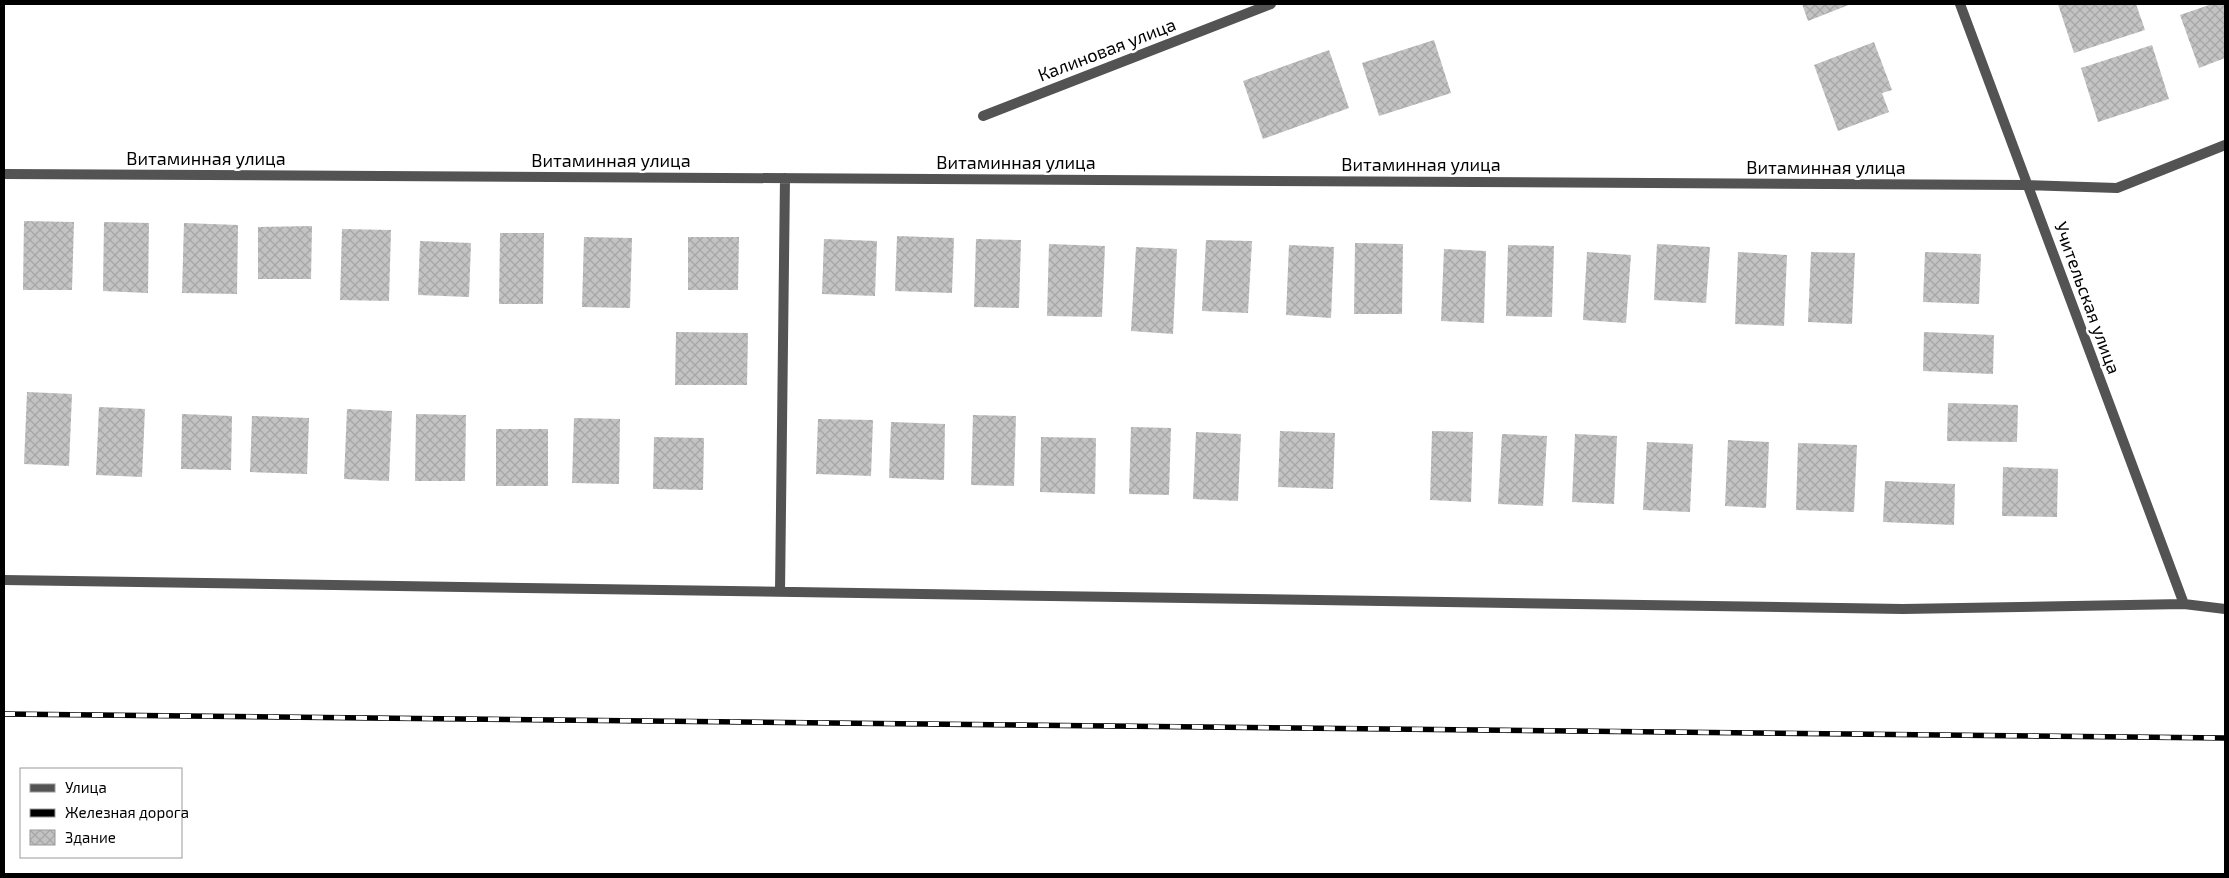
<svg xmlns="http://www.w3.org/2000/svg" width="2229" height="878" viewBox="0 0 2229 878" font-family="'Exo 2',sans-serif">
  <defs>
    <pattern id="building-cross-hatch" width="8" height="8" patternUnits="userSpaceOnUse" patternTransform="scale(1.25)"><rect width="8" height="8" fill="#c3c3c3"/><path d="M0 0l8 8M0 8l8-8" fill="none" stroke="#a6a6a6"/></pattern>
  </defs>
  <rect width="100%" height="100%" fill="#fff"/>
  <path fill="url(#building-cross-hatch)" d="M1802,4H1851L1808,21Z
    M2058,4H2136L2145,30L2074,53Z
    M2212,4H2225V58L2199,68L2180,15Z
    M1434,40L1451,93L1379,116L1362,63Z
    M1874,42L1892,90L1882,93L1889,112L1838,131L1814,65Z
    M2152,45L2169,99L2098,122L2081,68Z
    M1329,50L1349,108L1263,139L1243,81Z
    M24,221L74,222L72,290H23Z
    M104,222L149,223L148,293L103,291Z
    M184,223L238,225L237,294L182,293Z
    M312,226L311,279H258V227Z
    M342,229L391,230L389,301L340,300Z
    M500,233H544L543,304H499Z
    M897,236L954,238L952,293L895,291Z
    M584,237L632,238L630,308L582,307Z
    M688,237H739L738,290H688Z
    M824,239L877,241L875,296L822,294Z
    M976,239L1021,240L1019,308L974,307Z
    M1206,240L1252,241L1248,313L1202,311Z
    M420,241L471,243L469,297L418,295Z
    M1355,243L1403,244L1402,314H1354Z
    M1049,244L1105,246L1102,317L1047,316Z
    M1657,244L1710,247L1706,303L1654,300Z
    M1289,245L1334,247L1331,318L1286,315Z
    M1508,245L1554,246L1552,317L1506,316Z
    M1136,247L1177,249L1173,334L1131,331Z
    M1444,249L1486,251L1484,323L1441,321Z
    M1587,252L1631,255L1626,323L1583,320Z
    M1738,252L1787,255L1784,326L1735,324Z
    M1811,252L1855,253L1852,324L1808,322Z
    M1925,252L1981,254L1979,304L1923,302Z
    M676,332L748,333L747,385H675Z
    M1924,332L1994,335L1993,374L1923,371Z
    M27,392L72,394L69,466L24,464Z
    M1948,403L2018,405L2017,442L1947,441Z
    M99,407L145,409L142,477L96,475Z
    M347,409L392,411L389,481L344,479Z
    M182,414L232,416L231,470L181,469Z
    M416,414L466,415L465,481H415Z
    M973,415L1016,416L1014,486L971,485Z
    M252,416L309,418L307,474L250,472Z
    M574,418L620,419L619,484L572,483Z
    M818,419L873,420L871,476L816,474Z
    M891,422L945,424L944,480L889,478Z
    M1131,427L1171,428L1169,495L1129,494Z
    M496,429H548V486H496Z
    M1280,431L1335,433L1333,489L1278,487Z
    M1432,431L1473,432L1471,502L1430,500Z
    M1196,432L1241,434L1238,501L1193,499Z
    M1502,434L1547,436L1543,506L1498,504Z
    M1575,434L1617,436L1614,504L1572,502Z
    M654,437L704,438L703,490L653,489Z
    M1041,437L1096,438L1095,494L1040,492Z
    M1728,440L1769,442L1766,508L1725,506Z
    M1647,442L1693,444L1690,512L1643,510Z
    M1798,443L1857,445L1854,512L1796,510Z
    M2003,467L2058,469L2057,517L2002,516Z
    M1885,481L1955,484L1954,525L1883,522Z"/>
  <g fill="none" stroke-linecap="round" stroke-linejoin="round">
    <path stroke="#535353" stroke-width="10" d="M1960,4L2184,604
      M983,116L1271,4
      M4,174L2027,185L2117,188L2225,145
      M4,580L1903,609L2184,604L2225,609
      M780,592L785,178"/>
    <g stroke="#000" stroke-width="5.5">
      <path id="rail" d="M4,714L2225,738"/>
    </g>
    <use href="#rail" stroke="#fff" stroke-width="4" stroke-dasharray="11" stroke-linecap="butt"/>
  </g>
  <g text-anchor="middle" stroke-width="5" stroke-linejoin="round" paint-order="stroke">
    <g font-size="18" fill="#000" stroke="#fff">
      <text transform="translate(1107 50) rotate(-21)" y="6">Калиновая улица</text>
      <text x="206" y="165">Витаминная улица</text>
      <text x="611" y="167">Витаминная улица</text>
      <text x="1016" y="169">Витаминная улица</text>
      <text x="1421" y="171">Витаминная улица</text>
      <text x="1826" y="174">Витаминная улица</text>
      <text transform="translate(2087 298) rotate(70)" y="6">Учительская улица</text>
    </g>
  </g>
  <rect width="2229" height="878" fill="none" stroke="#000000" stroke-width="10"/>
  <rect x="20" y="768" width="162" height="90" fill="#ffffff" stroke="#999999"/>
  <rect x="30" y="784" width="25" height="8" fill="#535353" stroke="#999999"/>
  <text x="65" y="793" font-size="15" fill="#000000">Улица</text>
  <rect x="30" y="809" width="25" height="8" fill="#000000" stroke="#999999"/>
  <text x="65" y="818" font-size="15" fill="#000000">Железная дорога</text>
  <rect x="30" y="830" width="25" height="15" fill="url(#building-cross-hatch)" stroke="#999999"/>
  <text x="65" y="843" font-size="15" fill="#000000">Здание</text>
</svg>
